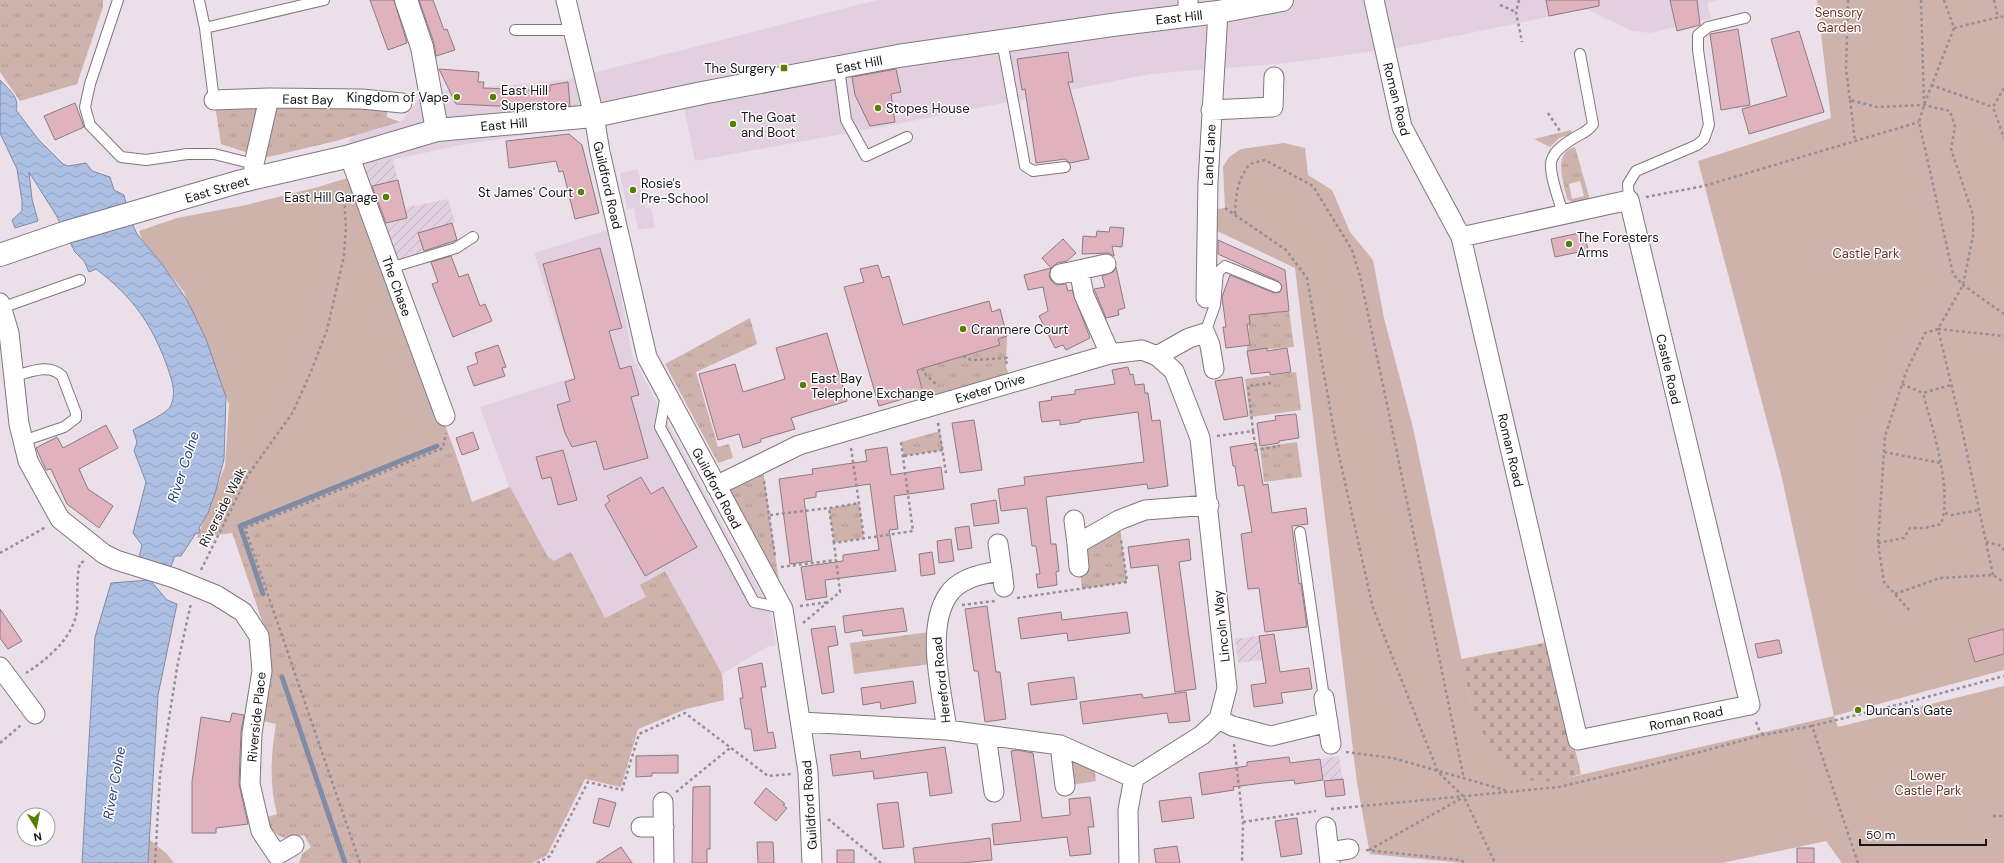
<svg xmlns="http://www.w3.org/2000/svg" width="2004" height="863" viewBox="0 0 2004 863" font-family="'DM Sans',sans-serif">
  <defs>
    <pattern id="industrial-furrows" width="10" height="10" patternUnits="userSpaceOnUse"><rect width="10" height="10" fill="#e2d0e1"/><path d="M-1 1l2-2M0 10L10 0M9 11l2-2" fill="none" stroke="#c1b2c0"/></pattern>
    <pattern id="grass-tufts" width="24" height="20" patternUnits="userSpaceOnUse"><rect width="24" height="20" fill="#ceb2ac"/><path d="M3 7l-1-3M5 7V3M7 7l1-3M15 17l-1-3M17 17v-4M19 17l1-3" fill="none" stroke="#b09893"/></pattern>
    <pattern id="cemetery-stones" width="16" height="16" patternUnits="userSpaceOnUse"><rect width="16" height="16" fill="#ceb2ac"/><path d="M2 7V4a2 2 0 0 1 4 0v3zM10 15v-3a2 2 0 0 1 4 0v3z" fill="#b09893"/></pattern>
    <pattern id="water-waves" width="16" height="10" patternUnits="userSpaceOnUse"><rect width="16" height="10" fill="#adbfe3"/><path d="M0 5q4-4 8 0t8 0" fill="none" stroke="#94a3c2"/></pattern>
  </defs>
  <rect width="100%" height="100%" fill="#ebdfea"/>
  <path fill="#e2d0e1" d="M877,0H1718L1707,3L1711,18L1651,33L1632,31L1586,9L1397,48L1287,63L1150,74L902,123L695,161L684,108L571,128L461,145L359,167L348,141L357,133L402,121L418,100L448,90L566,80Z
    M638,169L646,209L651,208L655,227L638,230L634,208L627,209L620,173Z
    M608,230L633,358L723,526L770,609L776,645L767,647L722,674L724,700L686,709L638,729L621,787L585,779L547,855L532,863L454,449L472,502L509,487L480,407L574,377L534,253Z"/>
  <path fill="url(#industrial-furrows)" d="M393,159L404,208L448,199L455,222L452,223L458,244L400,261L381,224L359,167Z
    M1274,634L1278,658L1238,663L1235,639Z
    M1339,756L1345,795L1326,797L1321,759Z"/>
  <path fill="url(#grass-tufts)" fill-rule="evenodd" d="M0,0H103V7L77,84L20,101L0,72Z
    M356,105L387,111V117L400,122L336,141L264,158L221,144L215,106L353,109Z
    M1571,130L1572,134L1559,138L1550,147L1534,139Z
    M1575,147L1590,200L1574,203L1567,199C1564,183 1552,152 1575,147ZM1580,181L1584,196L1572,199L1569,184Z
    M1247,305L1274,313L1289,311L1294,347L1247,351V345L1250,344Z
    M750,318L757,344L696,372L718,447L729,444L733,458L718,463L665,364Z
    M1007,336L1006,366L1011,382L927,407L917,370L1000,345L998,339Z
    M1296,372L1301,410L1250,417L1245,379Z
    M940,431L943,450L904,456L901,442Z
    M1297,442L1302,477L1264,482L1260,447Z
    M454,449L472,502L510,487L548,557L554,561L571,552L605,618L646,597L640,585L665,571L722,674L724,700L686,709L638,729L621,787L585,779L547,855L532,863H299L302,854L311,847L304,835C282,842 276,837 264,818L277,814C269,784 271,754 276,724L263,721L265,630L232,532L252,530Z
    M762,463L783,609L716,486Z
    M859,503L864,538L834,543L829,508Z
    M1119,520L1127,582L1082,589L1077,544Z
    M936,631L938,663L854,674L850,643Z
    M1060,745L1093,759L1096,781L1065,786Z"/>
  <path fill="url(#cemetery-stones)" d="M1549,642L1581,774C1568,778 1550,784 1536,782C1482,772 1471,703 1461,659Z"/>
  <path fill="#ceb2ac" d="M1817,0H2004V670L1834,716L1838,727L2004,686V863H1842L1826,841L1722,863H1462L1370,854L1357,783L1295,268L1213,229L1216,209L1225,208L1223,167L1229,157L1241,149L1284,143L1305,148L1308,175L1332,190L1350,232L1373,260L1384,318L1413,428L1469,695C1480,727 1490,766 1526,778C1530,780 1534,782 1538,782C1545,783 1553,780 1559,780L1834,716L1781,474L1698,161L1831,118Z
    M351,177L454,449L252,530L197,538L225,466L229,404L184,292L142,239L139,231L177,218L246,205L318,187Z
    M149,839L167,854L174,863H148Z"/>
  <path fill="url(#water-waves)" stroke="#808ca6" d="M0,80C8,89 20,97 16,110L38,139L63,164L68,166L86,163L92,171L110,177L114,190L124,195L129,217L137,234L162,264L187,300L206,339L226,397L224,459L216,490L208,513L199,528L200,531L198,534L196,533L181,556H175L169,571L138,561L142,545L133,533L146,482L134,451L137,442L133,430C141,425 166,414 170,407C177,394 172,380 167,366C152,324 132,296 96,269L89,272L84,261L75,252L56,215L29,172L32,199L38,221L15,228L12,220L22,211V201L17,169L0,133Z
    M150,580L167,600L177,604L158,695L148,863H82L95,637L111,583Z"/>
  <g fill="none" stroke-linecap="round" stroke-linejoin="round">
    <path stroke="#808ca6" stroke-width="5" d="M263,594L240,526L437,446
      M282,677L345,863"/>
  </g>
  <path fill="#e0b2be" stroke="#8b7c80" d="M370,0H394L407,43L388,50Z
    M419,0H433L444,30L447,29L455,50L436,56L434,43Z
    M1546,0H1599V6L1549,16Z
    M1670,0H1697L1700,25L1677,31Z
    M1738,29L1750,105L1721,110L1710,34Z
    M1799,31L1824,112L1749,134L1742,109L1787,96L1771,39Z
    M1068,52L1073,82H1068L1089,159L1070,163L1065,159L1036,163L1025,89L1022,90L1017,59Z
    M439,69L479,72L478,82H484L483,88L550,91V85L568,82L570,106L540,108L456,104Z
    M896,69L901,92L891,94L895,122L870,126L855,95L852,77Z
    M75,103L84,127L55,140L44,116Z
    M569,134L582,145L599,213L575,219L563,171L559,172L556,161L509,168L506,141Z
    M398,180L407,218L386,223L372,186Z
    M452,223L457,240L424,251L418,233Z
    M1110,227L1124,228L1122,247L1112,246L1114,256L1109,253L1082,254L1083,236L1096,237L1097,231L1109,232Z
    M1584,232L1588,250L1555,257L1551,239Z
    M1063,239L1076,253L1067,261L1057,263L1051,268L1042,258Z
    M1218,240L1285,270L1289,311L1249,315L1250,324H1247L1250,345L1226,348L1223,327H1226L1222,297L1230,275L1274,293L1280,292L1282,286L1278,281L1218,254Z
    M600,248L622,328L609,331L620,369L631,366L639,395L631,397L648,458L604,470L596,441L572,447L565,433L557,405L570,401L565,382L575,379L543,264Z
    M451,256L459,277L468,274L480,306L485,304L492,321L453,337L432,284L438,282L431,262Z
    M878,265L882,278L889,276L903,325L989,301L992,312L1000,309L1007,336L998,339L1000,345L917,370L923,393L879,406L844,287L864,282L860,269Z
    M1116,267L1125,308L1118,310L1119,315L1106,318L1094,289L1105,287L1102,276L1113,272Z
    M1051,268L1049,276L1052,282L1057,285L1066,284L1068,291L1072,290L1090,338L1066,350L1063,345L1055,348L1039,316L1048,311L1043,287L1028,290L1024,275Z
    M827,333L847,401L791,418L795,429L761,439V442L743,448L739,434L718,440L699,374L735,364L743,392L785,379L776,348Z
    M498,345L506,367L502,368L505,376L474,386L467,367L478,363L475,353Z
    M1267,348V351L1287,348L1291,372L1270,375V372L1251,374L1247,351Z
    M1128,367L1130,375L1133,374L1135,385L1144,384L1145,393H1148L1152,421L1160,420L1168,486L1148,489L1147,484L1046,497L1051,544H1056L1059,571L1056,572L1057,585L1038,588L1036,574H1040L1036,546H1032L1027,508L1001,511L998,489L1025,485L1024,477L1144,462L1138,412L1080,420V422L1060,425V420L1042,422L1041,418L1039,402L1052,400L1051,397L1075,394V390L1115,384L1112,370Z
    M1242,377L1248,416L1224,420L1215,381Z
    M1296,414L1299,438L1279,441V443L1260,446L1257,423L1276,420L1275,416Z
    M974,420L982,470L960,473L952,423Z
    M106,425L118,448L79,469L88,489L113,506L99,528L67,504L51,469L46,470L36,448L57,437L63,448Z
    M473,432L479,449L462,455L456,438Z
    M1256,443L1263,485L1268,484L1272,513L1306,508L1308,524L1292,526L1299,584L1301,583L1307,627L1265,632L1259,588L1248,589L1241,534L1252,532L1244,485L1238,486L1235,466H1233L1230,447Z
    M887,447L891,475L941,467L944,489L894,496L898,529L889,530L896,571L825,580L827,597L806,600L801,567L843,561V555L879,550L870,484L816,492V497L804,499L812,561L790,564L779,479L813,474L812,469L867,461L865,450Z
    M563,450L577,500L558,505L551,477L542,479L536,457Z
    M641,477L651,494L663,487L697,547L645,576L605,505L610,501L607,496Z
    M996,500L999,523L974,526L971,504Z
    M969,526L972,548L958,550L955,528Z
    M951,539L954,561L939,563L937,541Z
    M1189,539L1191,560L1179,562L1196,689L1175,692L1158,565L1131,568L1128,547Z
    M932,552L935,574L921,576L919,554Z
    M987,606L996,672H1000L1006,719L985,722L978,671H974L965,609Z
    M903,608L907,631L863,636L862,630L845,633L843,616Z
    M0,609L22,641L8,649L0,638Z
    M1061,612L1062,620L1127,612L1130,633L1068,641L1067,633L1021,639L1018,618Z
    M835,626L838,645L828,647L834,692L822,694L811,629Z
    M2004,629V654L1975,662L1968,639Z
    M1274,634L1280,672L1309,668L1312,689L1281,693L1283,703L1254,707L1251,685L1266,683L1259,636Z
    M1777,640H1779L1782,653L1758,658L1755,644Z
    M762,663L766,687H761L768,733L773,732L776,748L754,751L751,729H745L740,698H743L738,668Z
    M1074,677L1077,699L1031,705L1028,683Z
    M913,681L916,703L881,709L880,702L863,705L861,688Z
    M1186,692L1190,721L1169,723L1167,713L1083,724L1080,702L1142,694L1143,698Z
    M232,713L244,715L241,732L239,784L248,824L216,828V833H192V782L201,717L230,722Z
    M945,747L952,793L930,796L927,772L874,779L873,771L833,776L830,755L860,751L861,759Z
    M1017,750L1033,753L1042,818L1070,815L1069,799L1090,797L1094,827H1088L1091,854L1070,856L1067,837L994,845L992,824L1021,821L1011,751Z
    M678,755V773H652V776L636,777V756Z
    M1289,757L1290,763L1320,759L1323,780L1295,784L1294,780L1263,783L1233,787L1234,790L1202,795L1199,773L1247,766V762Z
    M1343,779L1345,795L1326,797L1324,781Z
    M710,786V849H707V863H692L693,787Z
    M766,788L785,804L783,805L787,808L776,821L754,803Z
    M1191,797L1194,818L1162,822L1159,801Z
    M599,798L616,803L609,827L593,823Z
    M898,802L904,847L883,849L877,804Z
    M1297,818L1302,854L1281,857L1275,821Z
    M990,838L992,860L962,863H915L913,848Z
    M757,842H773L774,863H758Z
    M1177,846L1180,863H1156L1154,849Z
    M621,847L632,863H596Z
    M1797,848H1814V863H1797Z
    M837,850H854V863H837Z"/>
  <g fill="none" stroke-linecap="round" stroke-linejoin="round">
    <g stroke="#817780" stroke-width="12">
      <path id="lane" d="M118,0L90,84L85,107L90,125L121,157L146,160L187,154H214L254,164
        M199,0L205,28L214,100
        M205,28L324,0
        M515,30H574
        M1002,41L1025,166L1033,171L1065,167
        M839,68L846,120L866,156L907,137
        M1629,200L1628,184L1636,171L1697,145L1704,139L1709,125L1698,50V35L1708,27L1745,18
        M1563,214C1560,202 1547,170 1552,159C1555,150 1566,143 1574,138C1582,133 1588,132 1593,124L1580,54
        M390,268L456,248L473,237
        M1,308L80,280
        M1205,333L1215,305L1218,272L1225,266L1276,287
        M15,376C30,372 49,363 62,376L76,413V418L64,427L23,441
        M666,395L660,427L754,602L782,608
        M1300,532L1324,698"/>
    </g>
    <g stroke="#817780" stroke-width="21">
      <path id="street" d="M566,0L594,116L600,152L647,357L783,609L808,772L812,863
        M1188,0V16
        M1374,0L1402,127L1461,237L1578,740L1750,705L1629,200L1461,237
        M214,100L269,98
        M1211,110L1273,107L1274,77
        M349,155L445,416
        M254,178V164L269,98L362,99L402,103
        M1079,270L1106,264
        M1060,274L1079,270L1084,295L1110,354
        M1206,298L1208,182L1218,12
        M0,303L9,333L19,424L28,461L60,519L104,554L116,560L174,578L216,595L243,612L259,636L262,671L252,733L250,784L261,831L277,855L294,845
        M1157,356L1189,338L1205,333L1210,345L1214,369
        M716,486L799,445L1110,354L1142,350L1157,356L1174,371L1200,438L1227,688L1219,719L1202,735L1134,778L1128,810L1129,863
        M1074,520L1077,544
        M1079,567L1077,544L1119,520L1145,510L1209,505
        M1002,571L1004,587
        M0,667L35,714
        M1324,698L1331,744
        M1219,719L1232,726L1271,736L1328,722
        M801,722L947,730C942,692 925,629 948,595C959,578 983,573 1002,571L998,544
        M947,730L1060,745L1134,778
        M986,735L994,792
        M1060,745L1065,786
        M663,802L664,863
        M641,827H664
        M1326,827L1330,863
        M1329,852L1349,849"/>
    </g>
    <g stroke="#817780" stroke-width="24">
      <path id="secondary" d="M406,0L422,47L437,130
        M0,255L67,232L238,182L346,157L437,130L594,116L702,93L898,56L1112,25L1218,12L1282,0"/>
    </g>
    <path stroke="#978e96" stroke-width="2.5" stroke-dasharray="3 3" stroke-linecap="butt" d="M1519,0L1516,12L1522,42
      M1848,0L1846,69L1850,100L1877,107L1924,105L1950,111L1955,127L1951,149L1973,215V236L1963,285L1938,329L1925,333L1906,372L1885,436L1878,543L1884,582L1910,611
      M1921,0L1924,103
      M1944,0L1954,28L1924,105L1919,122L1953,274L1963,285L2004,314
      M1994,0L1998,18
      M1500,5L1516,12
      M1954,28L2004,16
      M1931,85L1993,107
      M2004,88L1993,107L2004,138
      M1850,100L1855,141
      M1548,113L1560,131
      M1646,197L1704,186L1919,122
      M1225,208L1286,250L1307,278L1336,442L1373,608L1438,772L1464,797L1495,863
      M1235,214C1236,194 1237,180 1250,164L1265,160L1313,186L1352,250L1360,276L1388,409L1464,779
      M963,356L971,360L1007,358L1006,366
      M922,368L926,375L938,386
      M1902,384L1923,393L1951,385
      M938,423L946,473
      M1253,431L1256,450L1280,446
      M1217,436L1253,431L1248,386L1271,383
      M851,448L864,538
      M1884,452L1941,463
      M904,456L943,450
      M764,481L775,556
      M1945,513L1952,515L1979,510
      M770,515L829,508
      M1986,542L1999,545L2004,550
      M834,543L829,508L859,503
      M1878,543L1904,538L1910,528H1925L1941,524C1953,490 1932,427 1923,393
      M0,553L46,527
      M781,567L836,560
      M201,570L248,475L293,412L312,369L327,330L344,256L346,228L344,195
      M1993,575L1961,425L1938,329L2004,336
      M1895,594L1940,578L1993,575L2004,582
      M1017,598L1127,582L1121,539
      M962,605L995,601
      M800,606L829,602
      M803,623L840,592L834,543L913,531L901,442
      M26,673C48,659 74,637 77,610C78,594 76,578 80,563L85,561
      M1756,722L1760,732L1763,734
      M0,743L21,725
      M1234,744L1243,822L1242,863
      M1346,752L1393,758L1508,791
      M676,792L730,748
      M1331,809L1559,787L1651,765L1763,735L1812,726
      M1993,816H2004
      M828,819L881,863
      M1243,822L1316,811
      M1366,850L1461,860L1465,863
      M1369,850L1462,798
      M155,863L160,775L178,662L191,603
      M360,863L245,528L443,448L446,433
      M537,863L550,856L588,782L622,790L639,734L685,713L768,776L792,774
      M1858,863L1812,726L1905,703L2004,676"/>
    <use href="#lane" stroke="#fff" stroke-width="10"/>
    <use href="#street" stroke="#fff" stroke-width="19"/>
    <use href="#secondary" stroke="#fff" stroke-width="22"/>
  </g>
  <g fill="#558005" stroke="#fff" stroke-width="1.5">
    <rect x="780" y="64" width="8" height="8" rx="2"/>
    <circle cx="457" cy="97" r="4"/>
    <circle cx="493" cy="97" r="4"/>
    <circle cx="878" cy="108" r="4"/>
    <circle cx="733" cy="124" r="4"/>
    <circle cx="633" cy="190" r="4"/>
    <circle cx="581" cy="192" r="4"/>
    <circle cx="386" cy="197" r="4"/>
    <circle cx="1569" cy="244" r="4"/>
    <circle cx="963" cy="329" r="4"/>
    <circle cx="803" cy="385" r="4"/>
    <circle cx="1858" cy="710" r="4"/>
  </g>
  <g text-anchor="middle" stroke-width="3" stroke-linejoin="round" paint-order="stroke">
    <g font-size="13" fill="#6f3529" stroke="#fff">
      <text x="1839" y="17">Sensory<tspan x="1839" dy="15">Garden</tspan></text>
      <text x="1866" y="258">Castle Park</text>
      <text x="1928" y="780">Lower<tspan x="1928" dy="15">Castle Park</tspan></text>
    </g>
    <g font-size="13" fill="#181418" stroke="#fff">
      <text transform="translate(1179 17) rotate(-6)" y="5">East Hill</text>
      <text transform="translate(859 64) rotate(-11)" y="5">East Hill</text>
      <text transform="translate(308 99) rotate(1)" y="5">East Bay</text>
      <text transform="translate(1397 99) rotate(76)" y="5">Roman Road</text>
      <text transform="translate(504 124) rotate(-5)" y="5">East Hill</text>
      <text transform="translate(1209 155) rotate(-87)" y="5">Land Lane</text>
      <text transform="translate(608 185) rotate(77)" y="5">Guildford Road</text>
      <text transform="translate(217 189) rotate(-16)" y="5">East Street</text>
      <text transform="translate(397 286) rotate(70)" y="5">The Chase</text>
      <text transform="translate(1669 369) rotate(77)" y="5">Castle Road</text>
      <text transform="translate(990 388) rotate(-17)" y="5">Exeter Drive</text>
      <text transform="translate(1511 450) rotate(77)" y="5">Roman Road</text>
      <text transform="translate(717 488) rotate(62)" y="5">Guildford Road</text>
      <text transform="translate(222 507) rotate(-63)" y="5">Riverside Walk</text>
      <text transform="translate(1221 626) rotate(-96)" y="5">Lincoln Way</text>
      <text transform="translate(941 680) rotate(-96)" y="5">Hereford Road</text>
      <text transform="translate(256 717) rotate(-84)" y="5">Riverside Place</text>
      <text transform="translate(1686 718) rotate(-12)" y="5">Roman Road</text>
      <text transform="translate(809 805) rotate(-94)" y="5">Guildford Road</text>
    </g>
    <g font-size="13" fill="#181418" stroke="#fff" text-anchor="start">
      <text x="776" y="73" text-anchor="end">The Surgery</text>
      <text x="501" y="95">East Hill<tspan x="501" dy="15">Superstore</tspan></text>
      <text x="449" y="102" text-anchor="end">Kingdom of Vape</text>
      <text x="886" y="113">Stopes House</text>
      <text x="741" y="122">The Goat<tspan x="741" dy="15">and Boot</tspan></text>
      <text x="641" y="188">Rosie's<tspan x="641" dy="15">Pre-School</tspan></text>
      <text x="573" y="197" text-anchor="end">St James' Court</text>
      <text x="378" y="202" text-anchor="end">East Hill Garage</text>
      <text x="1577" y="242">The Foresters<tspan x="1577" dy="15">Arms</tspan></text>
      <text x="971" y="334">Cranmere Court</text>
      <text x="811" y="383">East Bay<tspan x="811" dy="15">Telephone Exchange</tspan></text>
      <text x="1866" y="715">Duncan's Gate</text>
    </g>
    <g font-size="14" font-style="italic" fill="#2c4170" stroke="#fff">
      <text transform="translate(183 467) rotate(-72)" y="5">River Colne</text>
      <text transform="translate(114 783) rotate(-80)" y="5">River Colne</text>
    </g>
  </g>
  <g transform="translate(36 827) rotate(170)"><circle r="19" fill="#ffffff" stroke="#a3a1a3"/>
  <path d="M0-3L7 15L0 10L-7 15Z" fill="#558005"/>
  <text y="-6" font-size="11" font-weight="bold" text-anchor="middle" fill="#181418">N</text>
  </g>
  <path d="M1860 839v6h126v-6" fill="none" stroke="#181418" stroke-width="2"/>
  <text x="1866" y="839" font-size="12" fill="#181418" stroke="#ffffff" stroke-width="3" paint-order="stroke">50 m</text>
</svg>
